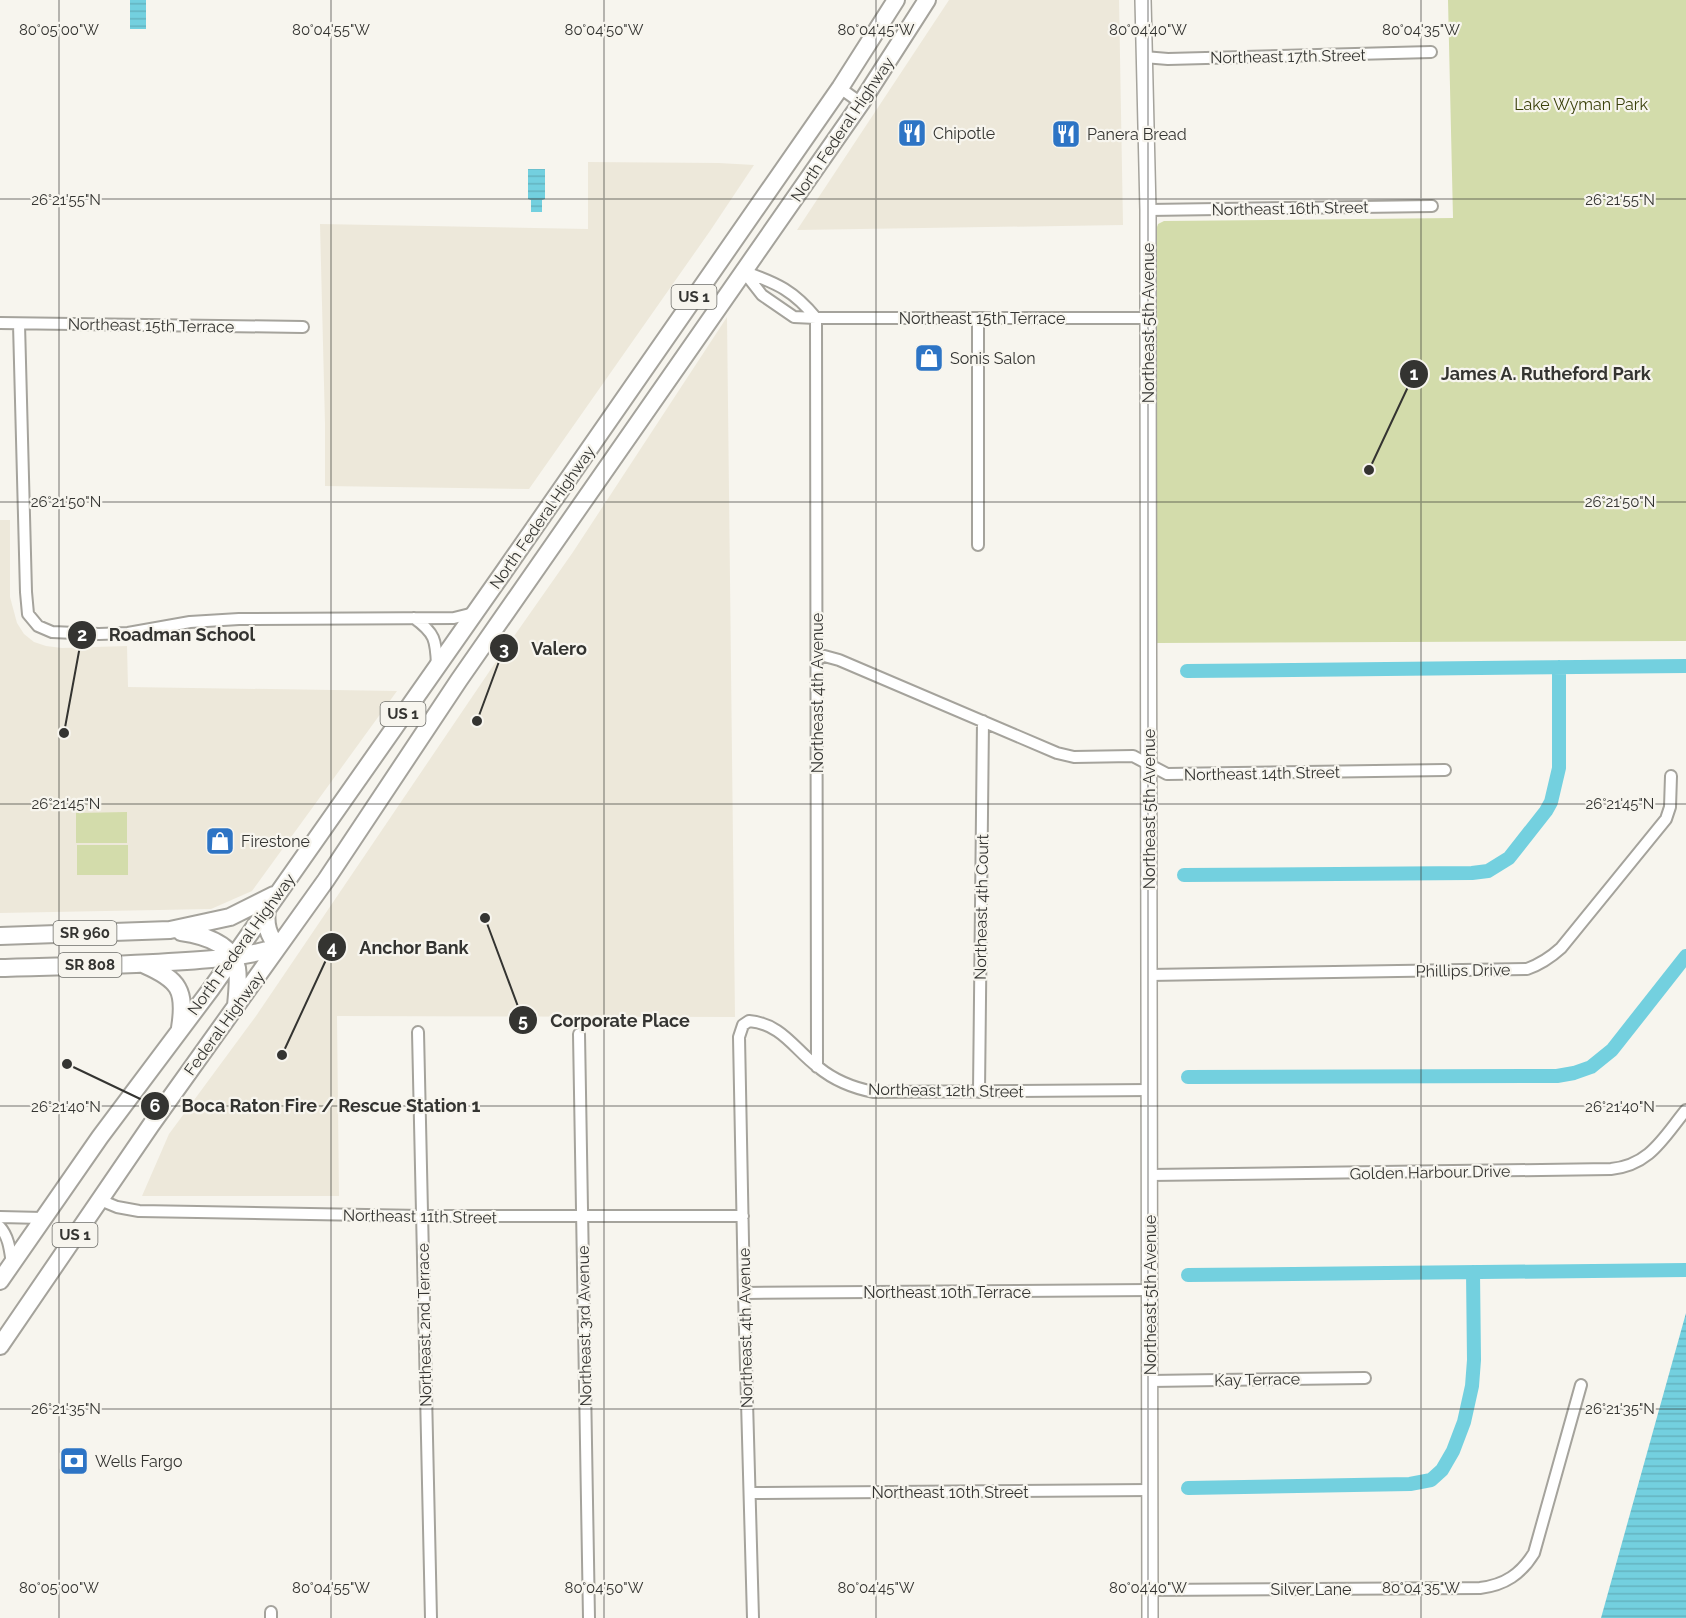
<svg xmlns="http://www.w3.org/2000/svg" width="1686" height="1618" viewBox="0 0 1686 1618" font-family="Raleway,sans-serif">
  <defs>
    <pattern id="water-rules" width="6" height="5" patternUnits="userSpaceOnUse" patternTransform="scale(1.5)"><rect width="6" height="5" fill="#73d0df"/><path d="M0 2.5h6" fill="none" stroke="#64b3c0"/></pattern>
  </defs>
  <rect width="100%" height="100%" fill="#f7f5ee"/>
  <path fill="#ede8da" d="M949,0H1119L1123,225L797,230Z
    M588,162L719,163L754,165L710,231L529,489L325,486V424L320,224L588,229Z
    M727,317L735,1017L337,1016L339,1196H142L169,1134L256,1016L491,669L573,552Z
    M0,520H10V597L17,623L24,634L34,642L46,646L62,648L127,646L128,687L397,691L252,891L211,909L0,913Z"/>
  <path fill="#d3dcab" d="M1448,0H1686V641L1157,643L1156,230L1158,224L1164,221L1453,218Z
    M127,812V843H76V813Z
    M77,845H128V875H77Z"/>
  <path fill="url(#water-rules)" d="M130,0H146V29H130Z
    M528,169H545V199L542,200V212H531V200L528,199Z
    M1686,1313V1618H1601Z"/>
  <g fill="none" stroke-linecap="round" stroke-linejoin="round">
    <path stroke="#73d0df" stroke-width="14" d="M1187,671L1686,666
      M1184,875L1472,873L1488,871L1509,858L1546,811L1551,802L1559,768V667
      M1188,1077L1557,1076L1574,1073L1591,1067L1612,1050L1686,956
      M1188,1275L1686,1270
      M1188,1488L1410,1484L1431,1480L1442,1470L1453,1451L1464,1422L1472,1386L1474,1360L1473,1272"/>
    <g stroke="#a5a39c" stroke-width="14">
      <path id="street" d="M1144,57L1168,59L1431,52
        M840,88L861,103
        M1148,210L1432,206
        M744,272L762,295L794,317L816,318H1148
        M745,272C777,283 794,291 816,318
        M816,318L817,1067
        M978,318V545
        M0,323L303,327
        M19,324L26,592L28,614L38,626L52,632L99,634L128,633L190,622L239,619L454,618L474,613
        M414,618C435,633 436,640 437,665
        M817,654L839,660L1057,753L1074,757L1133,756L1167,774L1445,770
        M1149,975L1527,969C1541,964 1550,958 1561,948L1666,819L1670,807L1671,776
        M418,1032L431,1618
        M579,1034L589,1618
        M979,1092L983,721
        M1150,1175L1611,1169C1650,1165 1663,1138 1686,1110
        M100,1200L117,1207L139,1211L422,1216H743
        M0,1217L43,1218
        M0,1227C9,1237 10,1251 12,1264
        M744,1293L1150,1290
        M1150,1381L1365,1378
        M750,1493L1150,1490
        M1150,1590L1480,1588C1505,1585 1521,1574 1534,1553L1581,1385
        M271,1612V1618
        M753,1618L744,1293L739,1037L743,1025L749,1021C782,1024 794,1049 818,1067C835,1081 853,1088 874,1092L1150,1090"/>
    </g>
    <g stroke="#a5a39c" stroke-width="18">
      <path id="secondary" d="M1143,0L1148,210V318L1150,1618"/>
    </g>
    <g stroke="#a5a39c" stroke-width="20">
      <path id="primary" d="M181,932C202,935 232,943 237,968C239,980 237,993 236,1006
        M0,936L170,930L230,917L274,895
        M145,965C179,980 186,990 180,1028
        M0,968C56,966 113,966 169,962C206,960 243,958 278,947C268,935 265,925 267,909
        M0,1281L100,1137L211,989L505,570L840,88L896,0
        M0,1346L151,1125L326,880L459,680L861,103L927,0"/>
    </g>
    <use href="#street" stroke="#fff" stroke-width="10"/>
    <use href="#secondary" stroke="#fff" stroke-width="15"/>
    <use href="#primary" stroke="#fff" stroke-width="16"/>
  </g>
  <path fill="none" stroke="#343431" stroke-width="1.5" stroke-opacity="0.45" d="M59,0V1618M331,0V1618M604,0V1618M876,0V1618M1148,0V1618M1421,0V1618M0,199H1686M0,502H1686M0,804H1686M0,1106H1686M0,1409H1686"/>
  <defs>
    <g id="restaurant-square" transform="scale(1.5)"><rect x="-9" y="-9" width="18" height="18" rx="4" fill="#2d74c5" stroke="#f7f5ee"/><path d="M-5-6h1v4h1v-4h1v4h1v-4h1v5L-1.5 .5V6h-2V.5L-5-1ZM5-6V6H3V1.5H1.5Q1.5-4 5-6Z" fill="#fff"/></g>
    <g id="shop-square" transform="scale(1.5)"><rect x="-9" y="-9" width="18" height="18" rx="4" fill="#2d74c5" stroke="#f7f5ee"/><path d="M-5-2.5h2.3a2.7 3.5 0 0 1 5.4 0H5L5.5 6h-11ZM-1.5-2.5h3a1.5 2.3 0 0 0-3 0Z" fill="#fff"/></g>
    <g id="bank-square" transform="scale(1.5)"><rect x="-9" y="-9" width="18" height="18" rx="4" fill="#2d74c5" stroke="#f7f5ee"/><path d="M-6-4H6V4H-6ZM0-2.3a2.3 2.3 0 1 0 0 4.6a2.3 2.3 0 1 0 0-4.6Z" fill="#fff"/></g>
  </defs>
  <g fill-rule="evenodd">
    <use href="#restaurant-square" x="912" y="133"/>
    <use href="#restaurant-square" x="1066" y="134"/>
    <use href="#shop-square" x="929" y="358"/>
    <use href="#shop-square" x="220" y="841"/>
    <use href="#bank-square" x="74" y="1461"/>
  </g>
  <g text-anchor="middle" stroke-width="4.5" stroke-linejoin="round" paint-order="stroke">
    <g fill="#f7f5ee" stroke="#6e6e6a" stroke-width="1.5">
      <rect x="671.5" y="285" width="45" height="24" rx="4.5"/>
      <rect x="380.5" y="702" width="45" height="24" rx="4.5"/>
      <rect x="53.5" y="921" width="63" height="24" rx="4.5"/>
      <rect x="58.5" y="953" width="63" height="24" rx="4.5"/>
      <rect x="52.5" y="1223" width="45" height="24" rx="4.5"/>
    </g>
    <g font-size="15" font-weight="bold" fill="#343431">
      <text x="694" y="302">US 1</text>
      <text x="403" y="719">US 1</text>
      <text x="85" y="938">SR 960</text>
      <text x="90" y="970">SR 808</text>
      <text x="75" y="1240">US 1</text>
    </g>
    <g font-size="16" fill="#343431" stroke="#f7f5ee">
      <text transform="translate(1288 56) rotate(-1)" y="6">Northeast 17th Street</text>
      <text transform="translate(842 129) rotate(-56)" y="6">North Federal Highway</text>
      <text transform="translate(1290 208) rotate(-1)" y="6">Northeast 16th Street</text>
      <text x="982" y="324">Northeast 15th Terrace</text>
      <text transform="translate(1148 323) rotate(-90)" y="6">Northeast 5th Avenue</text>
      <text transform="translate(151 325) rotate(1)" y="6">Northeast 15th Terrace</text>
      <text transform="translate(542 517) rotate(-55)" y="6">North Federal Highway</text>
      <text transform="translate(817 693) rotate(-90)" y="6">Northeast 4th Avenue</text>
      <text transform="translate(1262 773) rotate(-1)" y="6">Northeast 14th Street</text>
      <text transform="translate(1149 809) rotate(-90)" y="6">Northeast 5th Avenue</text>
      <text transform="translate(981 907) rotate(-89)" y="6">Northeast 4th Court</text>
      <text transform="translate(241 944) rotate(-54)" y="6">North Federal Highway</text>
      <text transform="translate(1463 970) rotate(-1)" y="6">Phillips Drive</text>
      <text transform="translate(224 1023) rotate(-54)" y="6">Federal Highway</text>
      <text transform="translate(946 1090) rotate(1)" y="6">Northeast 12th Street</text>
      <text transform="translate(1430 1172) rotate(-1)" y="6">Golden Harbour Drive</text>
      <text transform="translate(420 1216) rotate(1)" y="6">Northeast 11th Street</text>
      <text x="947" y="1298">Northeast 10th Terrace</text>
      <text transform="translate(1150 1295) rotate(-90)" y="6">Northeast 5th Avenue</text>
      <text transform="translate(424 1325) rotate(-91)" y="6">Northeast 2nd Terrace</text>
      <text transform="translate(584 1326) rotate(-91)" y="6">Northeast 3rd Avenue</text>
      <text transform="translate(745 1328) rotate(-91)" y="6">Northeast 4th Avenue</text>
      <text transform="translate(1257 1379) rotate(-1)" y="6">Kay Terrace</text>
      <text x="950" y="1498">Northeast 10th Street</text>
      <text x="1311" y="1595">Silver Lane</text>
    </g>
    <g font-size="16" fill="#3a400a" stroke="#f7f5ee">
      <text x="1581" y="110">Lake Wyman Park</text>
    </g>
    <g font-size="16" fill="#343431" stroke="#f7f5ee" text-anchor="start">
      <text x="933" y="139">Chipotle</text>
      <text x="1087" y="140">Panera Bread</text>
      <text x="950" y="364">Sonis Salon</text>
      <text x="241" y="847">Firestone</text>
      <text x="95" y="1467">Wells Fargo</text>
    </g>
  </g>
  <g font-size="15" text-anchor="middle" fill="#343431" stroke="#f7f5ee" stroke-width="4.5" stroke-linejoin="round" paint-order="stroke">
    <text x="59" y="35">80°05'00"W</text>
    <text x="331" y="35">80°04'55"W</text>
    <text x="604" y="35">80°04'50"W</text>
    <text x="876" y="35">80°04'45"W</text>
    <text x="1148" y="35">80°04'40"W</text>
    <text x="1421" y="35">80°04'35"W</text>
    <text x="66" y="205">26°21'55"N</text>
    <text x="1620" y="205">26°21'55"N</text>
    <text x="66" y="507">26°21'50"N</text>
    <text x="1620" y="507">26°21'50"N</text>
    <text x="66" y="809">26°21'45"N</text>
    <text x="1620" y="809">26°21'45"N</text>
    <text x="66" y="1112">26°21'40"N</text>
    <text x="1620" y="1112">26°21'40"N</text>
    <text x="66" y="1414">26°21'35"N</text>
    <text x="1620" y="1414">26°21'35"N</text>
    <text x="59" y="1593">80°05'00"W</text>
    <text x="331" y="1593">80°04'55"W</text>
    <text x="604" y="1593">80°04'50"W</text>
    <text x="876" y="1593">80°04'45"W</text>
    <text x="1148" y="1593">80°04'40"W</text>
    <text x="1421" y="1593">80°04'35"W</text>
  </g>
  <path fill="none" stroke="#343431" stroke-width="2" d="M1369 470L1414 374M64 733L82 635M477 721L504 648M282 1055L332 947M485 918L523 1020M67 1064L155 1106"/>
  <g fill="#343431" stroke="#f7f5ee" stroke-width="2">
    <circle cx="1369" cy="470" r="6"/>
    <circle cx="64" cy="733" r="6"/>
    <circle cx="477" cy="721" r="6"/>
    <circle cx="282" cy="1055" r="6"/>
    <circle cx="485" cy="918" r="6"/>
    <circle cx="67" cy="1064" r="6"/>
    <circle cx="1414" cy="374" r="15"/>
    <circle cx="82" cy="635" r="15"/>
    <circle cx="504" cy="648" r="15"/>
    <circle cx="332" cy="947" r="15"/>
    <circle cx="523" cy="1020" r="15"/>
    <circle cx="155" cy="1106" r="15"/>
  </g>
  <g font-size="18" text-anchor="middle" font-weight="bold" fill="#fff">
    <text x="1414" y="380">1</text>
    <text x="82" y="641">2</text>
    <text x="504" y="655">3</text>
    <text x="332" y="954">4</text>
    <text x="523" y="1027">5</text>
    <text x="155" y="1112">6</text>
  </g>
  <g font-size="18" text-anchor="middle" font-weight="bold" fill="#343431" stroke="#f7f5ee" stroke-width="4.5" stroke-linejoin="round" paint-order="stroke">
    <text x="1546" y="380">James A. Rutheford Park</text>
    <text x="182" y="641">Roadman School</text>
    <text x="559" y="655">Valero</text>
    <text x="414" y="954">Anchor Bank</text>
    <text x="620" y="1027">Corporate Place</text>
    <text x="331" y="1112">Boca Raton Fire / Rescue Station 1</text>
  </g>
</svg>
